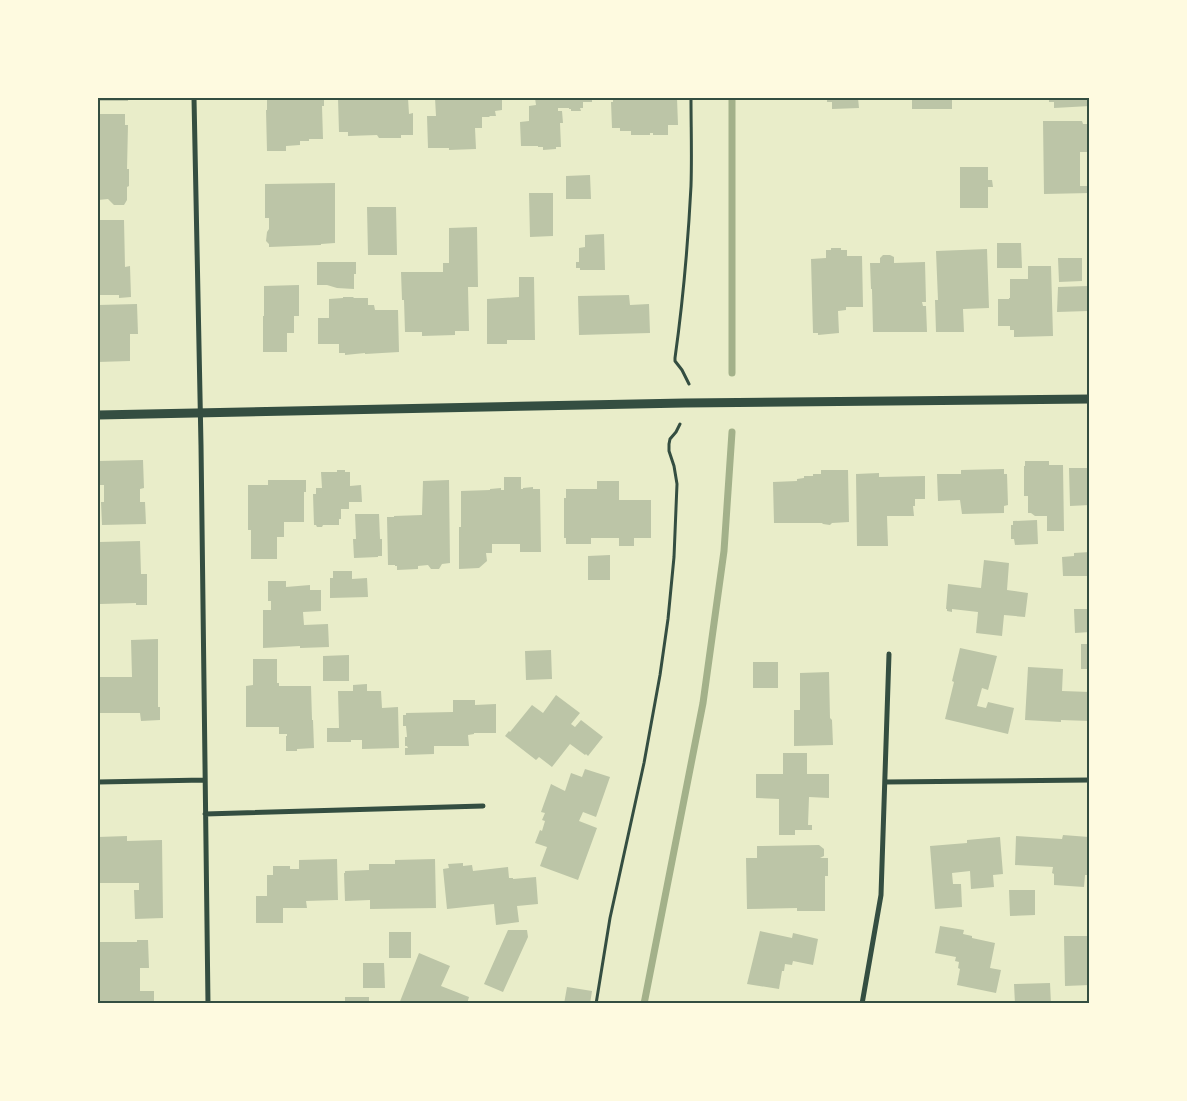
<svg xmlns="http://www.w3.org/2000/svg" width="1187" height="1101" viewBox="0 0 1187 1101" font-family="'IBM Plex Serif',serif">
  <rect width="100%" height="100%" fill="#e9edc9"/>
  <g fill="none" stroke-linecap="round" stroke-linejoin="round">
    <path stroke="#a3b18a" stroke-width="7" d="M732,373V98
      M644,1004L703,703L724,551L732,432"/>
  </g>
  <path fill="#bcc5a7" d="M98,98H128V101H98Z
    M267,98H324V106H322L323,139H309V141H300V145L286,146V151H267L266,110H267Z
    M338,98H408L409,114L413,113V135H401V138H379L377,135L348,136V132H339Z
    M435,98H502V110L495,111L496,116H489L490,117H482V128H475L476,149L449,150V148H428L427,116H436Z
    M535,98H592V102H583V108H580L581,111H571V109H569V108H558V111H562L563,123H560L561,147H556V149L543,150V147H538V146H521L520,122L529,121V106L536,105Z
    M613,98H677L678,125H668V135H653V133H650V135H631V131H620V128H612L611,102H613Z
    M827,98H858L859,108L832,109V102H827Z
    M912,98H952V109H912Z
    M1049,98H1090V106L1054,108V102H1049Z
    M98,114H125V125H128L127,169H129V186L127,187V200L124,205H114L108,199L98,200Z
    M1043,121H1082L1083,124H1090V152H1080V186H1090V193L1044,194Z
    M960,167H988V180H992L993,187H988V208H960Z
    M590,175L591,199H566V176Z
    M335,183V243L321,244V245L269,247V244L266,241L267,232L269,229V218H265V184Z
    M529,193H553V236L530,237Z
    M367,207H396L397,255H368Z
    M98,220H124L125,267L130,266L131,297L119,298V295H98Z
    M477,227L478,287H468L469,331H455V335L422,336V332H405L404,300H402L401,272H443V263H449V228Z
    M604,234L605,270H580V268H576V262H579V248L585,247V235Z
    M997,243H1021L1022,268H997Z
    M831,248H841V250H847V256H862L863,307H846V310L838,311L839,333L818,335V333H813L811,259L826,258V250H831Z
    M987,249L989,308L963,309L964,332H936L935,300H938L936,251Z
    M883,255H890L894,257V263L925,262L926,302H922L923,306H926L927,332H873L872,289H871L870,263H880V258Z
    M1058,258H1082V281L1059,282Z
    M317,262H356V274H354V289L337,288L327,285H317Z
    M1028,266H1051L1053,336L1014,337V330H1010V326H998V299H1009V298H1010V279H1028Z
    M519,277H534L535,340H507V344H487V299L519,297Z
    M299,285V316H294V333H287V352H263V316H264V286Z
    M1088,286V311L1057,312L1058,287Z
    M629,295L630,305L649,304L650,333L579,335L578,296Z
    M343,297H353L354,298H368V305H374L375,310H398L399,352L365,354V353L345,355V353H339V344H318V318H329V299L343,298Z
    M137,304L138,334H130V361L98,362V305Z
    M143,460L144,488L140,489V502H145L146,524L102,525L101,502H104V485H98V461Z
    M1025,461H1049V465H1063L1064,531H1047V516H1035L1031,513H1028V496H1024V466H1025Z
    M1069,468H1090V505L1070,506Z
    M1004,469V474H1007L1008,505L1004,506V513L962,514L960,500L938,501L937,474H961V470Z
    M337,470H345V472H350V486L361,485L362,502H349V509H341V519H339V525H323L322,527H317L316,525H314L313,494H316V488H322L321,472H337Z
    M821,470H848L849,522L832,523L830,525L823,524L822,523H774L773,482L797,481V479L804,478V476H813V474H821Z
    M879,473V477L925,476V499H915V506H913L914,516H887L888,546H857L856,474Z
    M504,477H521V489H523V488L533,487V489H540L541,552H520V544H492V553H486L487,561L479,568L459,569V527H461V491L490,490V489L501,488V490H504Z
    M268,480H306V492H304V522H284V537H277V559H251V530H248V485H268Z
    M449,480L450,563L442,564L439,569H431L428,565L418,566V569L397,570V566H395V565H388L387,517H394V516L422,515L423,481Z
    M597,481H619V500H651V538H634V546H619V538H591V544H566V538H564V498H566V489H597Z
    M355,514H379L380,539H382V556H378V557L354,558L353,539H356Z
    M1037,520L1038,544L1015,545L1014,539H1011V525H1013V521Z
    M140,541L141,574H147V605H136V603L100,604L99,542Z
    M1090,552V576H1063L1062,557L1074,556V553Z
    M610,555V580H588V556Z
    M984,560L1009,563L1007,590L1028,593L1025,617L1004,615L1002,636L976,633L978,612L952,609V612L947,611V609H946L948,584L981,588Z
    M333,571H352V579L367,578L368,597L330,598V578H333Z
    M268,581H286V587L310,585V590H321V611L303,612L304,625L328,624L329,647L300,648V646L263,648V610H271V601H268Z
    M1074,609H1090V632L1075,633Z
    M158,639V707H160V720L141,721L140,713H98V677H132L131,640Z
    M1081,644H1090V669H1081Z
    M960,648L997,656L988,690L982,688L977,706L986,708L988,702L1014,708L1008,734L945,719L954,682L952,681Z
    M551,650L552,679L526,680L525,651Z
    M349,655V681H323V656Z
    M253,659H277V683H279V686H311L312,720H313L314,748L297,749V751H286V736H287V734H279V727H246V686L253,685Z
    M753,662H778V688H753Z
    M1028,667L1063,669L1062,691L1090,692V721L1061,720V722L1025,720Z
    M829,672L830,718L832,720L833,745L794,746V710H800V673Z
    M367,684V691H381L382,708L398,707L399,748L362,749V740H351V742H327V728H339L338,691H353V685Z
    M556,695L580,713L571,724L575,727L581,720L603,737L588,756L586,754L585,755L570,744L552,767L539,757L536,760L505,736L509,731L510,732L532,705L543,713Z
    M453,700H475V705L496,704V733H474V734L468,735L469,746H434V754L405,755V748H408L407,746H405V737H407L406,726H403V715H406V713L453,712Z
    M783,753H807V774H829V798L809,797L808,825H812V830H795V835H779V799L756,798V774H783Z
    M585,769L610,777L596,817L583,812L579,821L597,828L578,880L540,866L547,847L535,843L540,830L542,831L545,821L542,820L545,813L541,812L551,784L565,791L571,773L582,777Z
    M1063,835L1089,837L1087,875H1085L1084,887L1054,885V874L1052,873L1053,867L1015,865L1016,836L1062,839Z
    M127,836V841L162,840L163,918L135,919L134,890H139V883H98V837Z
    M1000,837L1003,874L993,875L994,887L971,889L970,871L952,873L953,884H961L962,907L935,909L930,846L967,843V840Z
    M819,845L824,849V856L820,858H828V876H825V911H797V908L747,909L746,858H757V846Z
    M337,859L338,900L306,901L307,908H283V923H256V896H267V875H273V866H290V869H299V860Z
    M435,859L436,908L370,909V900L345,901L344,873H345V871L369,870V864H395V860Z
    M463,863V866L472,865L473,871L508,867L509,878H513V879L536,877L538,904L517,906L519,922L496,925L494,904L447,909L443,869L449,868L448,864Z
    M1009,890H1035V915L1010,916Z
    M940,926L964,930L963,934L972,936V938L995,943L990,968L1001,970L996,993L957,985L960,969L958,968L959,962L955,961L956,957L935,953Z
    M508,930H527L528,937L503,992L484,984Z
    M760,931L792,938L793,933L818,939L813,965L793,961L792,965L785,964L784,971H782L779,989L747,984Z
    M389,932H411V958H389Z
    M1064,936H1090V985L1065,986Z
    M137,940H148L149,968H140V991H154V1004H98V942H137Z
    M419,953L450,966L441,986L469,997L467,1004H399Z
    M363,963H384L385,988H363Z
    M1050,983L1051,1004H1015L1014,984Z
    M567,987L592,991L590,1004H564Z
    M345,997H369V1004H345Z"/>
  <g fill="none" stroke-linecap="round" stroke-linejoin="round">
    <path stroke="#344e41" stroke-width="3" d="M689,384L682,370L675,361V358C683,301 688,244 691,186C692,156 691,127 691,98
      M596,1004L610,918L644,763L660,675L668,619L674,557L677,484L674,466L669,451V444L670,439L676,432L680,424"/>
    <path stroke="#344e41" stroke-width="5" d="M194,98L201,445L208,1004
      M98,782L205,780
      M885,782L1090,780
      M205,814L483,806
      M862,1004L881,895L889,654"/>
    <path stroke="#344e41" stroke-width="9" d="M98,415L685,403L1090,399"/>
  </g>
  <rect width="1187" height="1101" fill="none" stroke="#fefae0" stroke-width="198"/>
  <rect x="99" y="99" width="989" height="903" fill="none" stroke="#344e41" stroke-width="2"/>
</svg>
